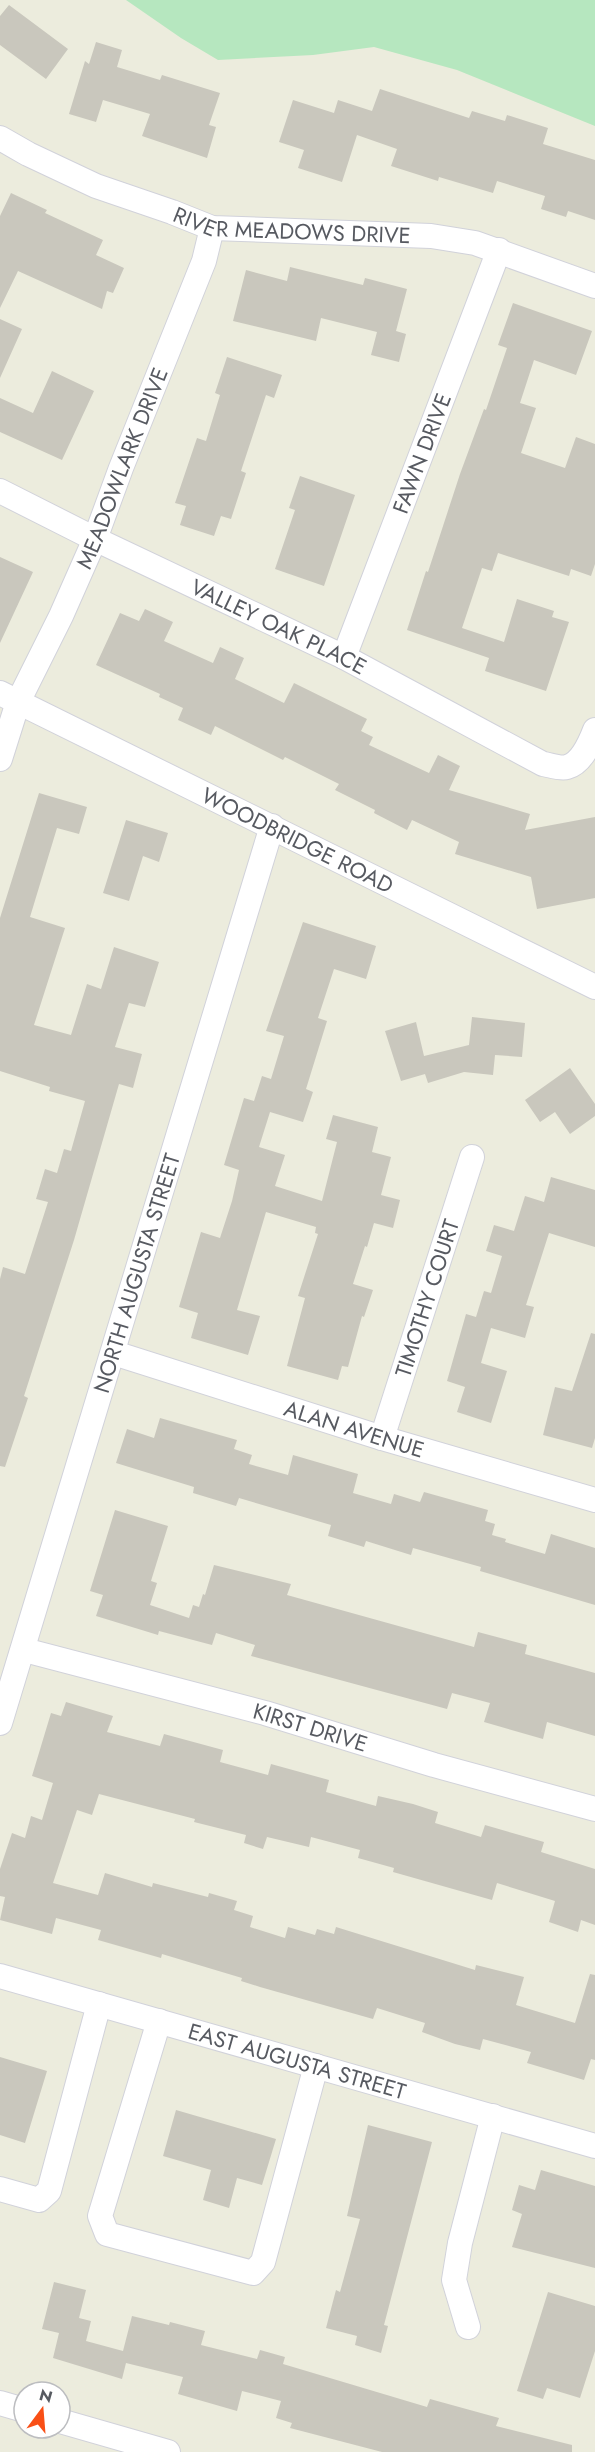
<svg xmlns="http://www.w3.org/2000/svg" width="595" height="2452" viewBox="0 0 595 2452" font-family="Jost,sans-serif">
  <rect width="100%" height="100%" fill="#ececdd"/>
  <path fill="#b6e7bf" d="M126,0H595V126L457,70L374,47L313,55L218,60L181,38Z"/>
  <path fill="#c9c7bd" d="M9,5L68,49L46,79L0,45V16Z
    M96,42L122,50L117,67L160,80L162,75L220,93L209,125L216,127L207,158L142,136L150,114L103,100L96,122L69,114L85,61L89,64Z
    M380,89L469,118L472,111L505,121L507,115L548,128L543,144L595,160V220L568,211L566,217L541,209L545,196L497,181L493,193L439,177L438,181L391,166L397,149L357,135L342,182L298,168L304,150L279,142L293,100L334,113L338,100L372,111Z
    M11,193L47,210L45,213L103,240L96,255L124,268L113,293L107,291L102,309L18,271L0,308V216Z
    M290,267L363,285L365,278L407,289L396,331L406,334L399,362L371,355L377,332L321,318L316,341L233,321L246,270L287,281Z
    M513,303L592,331L576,375L534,360L520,403L536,408L521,453L565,468L576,437L595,444V564L591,576L571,569L569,576L498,553L492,571L482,568L462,628L504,642L517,599L554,611L552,617L569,622L546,691L485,671L489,658L407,630L426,571L428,572L460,474L484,409L486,410L507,348L498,345Z
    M0,319L22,329L0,378Z
    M227,357L282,375L274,398L266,395L241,471L246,473L231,519L221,516L214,536L180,525L186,506L175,503L197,438L206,441L220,395L215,393Z
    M52,371L94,391L62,460L0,432V398L33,413Z
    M300,476L355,495L324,586L275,569L295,510L289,508Z
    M0,557L33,572L0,643Z
    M145,609L173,622L164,641L213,663L220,647L244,658L235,679L284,703L294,683L367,719L361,731L373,737L369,745L429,773L438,755L460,766L449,790L530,814L525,830L595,817V898L537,909L531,877L455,854L459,842L412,820L407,830L374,813L375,810L335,790L339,784L285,757L283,760L215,726L211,735L178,720L183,708L159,697L160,694L96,665L120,613L139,621Z
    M39,793L87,807L79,834L57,828L30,917L65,928L34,1025L71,1035L87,984L101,989L114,947L159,962L145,1007L129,1003L115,1047L142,1054L133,1088L119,1084L74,1240L24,1396L28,1398L5,1467L0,1466V1279L3,1267L25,1274L48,1202L36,1199L45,1169L57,1173L64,1149L71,1151L85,1101L49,1091L50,1087L0,1071V918Z
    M126,820L168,833L159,862L143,856L129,901L103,893Z
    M303,922L376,946L366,979L334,969L318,1018L327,1021L306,1089L313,1092L303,1122L270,1112L259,1147L285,1155L275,1186L322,1201L337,1142L326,1139L333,1115L378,1127L372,1152L391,1157L381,1195L400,1200L393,1228L374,1223L367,1247L365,1246L353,1284L373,1290L364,1317L362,1316L348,1367L342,1366L338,1380L287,1366L305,1298L298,1296L318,1234L315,1233L316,1227L266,1212L237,1310L260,1316L248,1355L191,1338L198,1313L179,1307L201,1232L220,1238L232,1201L239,1170L224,1165L244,1098L254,1101L262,1076L271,1079L284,1036L266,1031Z
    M472,1017L525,1023L522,1057L495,1055L493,1075L464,1072L428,1083L425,1074L401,1081L385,1031L416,1022L424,1056L469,1045Z
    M570,1068L595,1104V1116L570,1134L555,1112L540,1122L525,1100Z
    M551,1177L595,1190V1247L549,1233L526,1305L534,1307L525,1338L491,1328L481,1363L507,1371L491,1423L457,1412L465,1387L447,1381L466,1314L476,1317L484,1291L491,1293L502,1256L486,1251L494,1225L514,1231L525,1196L544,1202Z
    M591,1333L595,1334V1438L592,1448L543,1435L555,1387L572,1391Z
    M160,1418L237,1440L234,1449L252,1455L249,1464L288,1475L293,1455L358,1474L353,1493L391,1504L394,1494L420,1502L424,1492L488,1510L485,1521L495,1524L492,1535L506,1539L505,1542L545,1554L551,1534L595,1548V1605L480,1571L481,1567L413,1548L411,1555L366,1541L364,1547L328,1536L331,1525L239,1498L236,1506L193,1493L194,1487L116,1463L127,1429L154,1438Z
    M115,1510L168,1526L151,1581L157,1583L150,1605L189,1618L193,1605L199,1607L203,1594L205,1595L214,1565L291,1584L287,1595L474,1647L478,1632L527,1645L525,1654L595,1673V1736L547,1722L543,1739L484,1722L490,1703L452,1693L447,1709L251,1656L255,1645L216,1633L212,1645L159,1631L158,1635L96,1616L103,1595L90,1591Z
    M66,1702L113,1716L107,1732L160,1746L164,1734L223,1750L220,1762L268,1775L271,1764L329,1780L326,1792L376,1806L378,1796L413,1804L438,1812L435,1823L481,1837L485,1825L544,1842L541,1852L595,1869V1925L581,1920L578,1932L549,1922L555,1901L497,1883L492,1900L393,1872L394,1868L358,1858L360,1850L311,1837L309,1847L267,1837L263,1849L244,1843L246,1835L194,1822L195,1819L99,1794L92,1815L77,1810L53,1883L98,1895L105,1873L152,1887L153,1883L208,1897L209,1893L237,1901L234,1910L253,1916L250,1927L285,1938L288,1927L315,1935L317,1929L334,1934L336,1927L475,1970L476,1965L524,1977L516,2005L575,2023L590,1974L595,1975V2060L591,2059L584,2080L527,2063L531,2052L483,2039L480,2050L455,2044L422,2032L425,2023L377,2008L373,2019L260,1987L241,1981L242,1978L162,1954L161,1958L98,1940L101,1930L56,1918L52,1934L0,1920L5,1897L0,1896V1869L12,1833L25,1838L31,1816L42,1820L53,1783L32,1776L51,1713L61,1716Z
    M0,2057L47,2071L25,2143L0,2135Z
    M176,2110L276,2139L262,2185L237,2178L229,2208L203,2200L211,2170L163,2156Z
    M368,2125L432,2142L384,2325L388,2326L381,2353L355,2345L357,2336L326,2328L336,2290L340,2292L360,2219L347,2216Z
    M541,2170L595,2186V2268L512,2247L522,2214L512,2210L519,2185L535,2190Z
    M54,2282L86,2290L79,2318L91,2321L86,2341L123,2351L132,2316L169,2325L170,2322L205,2331L201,2345L257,2359L260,2350L285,2357L283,2364L427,2407L430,2399L499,2418L496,2426L572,2445V2452H382L290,2428L292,2423L276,2418L281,2401L242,2391L237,2411L178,2394L183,2377L126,2363L122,2379L53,2358L59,2333L42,2329Z
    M548,2292L595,2306V2351L580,2398L547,2388L543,2399L517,2391Z"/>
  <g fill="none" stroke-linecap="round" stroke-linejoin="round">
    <g stroke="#d1d2da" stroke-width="26">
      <g id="minor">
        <path id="s1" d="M0,138L28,154L96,186L172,212L212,228L431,236L475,243L595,286"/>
        <path id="s2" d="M0,491L95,539L344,657L543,764C550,765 560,769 567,767C582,763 590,743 595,730"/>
        <path id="s3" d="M344,657L499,250"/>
        <path id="s4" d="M0,693L595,987"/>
        <path id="s5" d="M0,759L18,702L61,616L95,539L121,468L204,261L212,228"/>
        <path id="s6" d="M114,1353L382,1438L595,1500"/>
        <path id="s7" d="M382,1438L472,1157"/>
        <path id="s8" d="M25,1647L32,1652L265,1713L434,1765L595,1809"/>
        <path id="s9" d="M0,1723L272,826"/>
        <path id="s10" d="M0,1976L595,2146"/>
        <path d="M159,2021L100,2216L107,2234L253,2273L263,2262L316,2066"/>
        <path d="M0,2189L39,2200L49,2191L99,2004"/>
        <path d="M468,2327L454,2280L460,2243L493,2116"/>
        <path d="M0,2403L24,2410"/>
        <path d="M60,2421L168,2452"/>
      </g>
    </g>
    <use href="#minor" stroke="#fff" stroke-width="24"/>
  </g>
  <g text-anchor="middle" stroke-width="4.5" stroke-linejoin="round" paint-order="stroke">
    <g font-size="22" fill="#575a61" stroke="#fff">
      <text dy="8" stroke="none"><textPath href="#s1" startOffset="310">RIVER MEADOWS DRIVE</textPath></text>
      <text dy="8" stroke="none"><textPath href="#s3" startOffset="218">FAWN DRIVE</textPath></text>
      <text dy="8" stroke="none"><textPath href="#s5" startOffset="316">MEADOWLARK DRIVE</textPath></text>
      <text dy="8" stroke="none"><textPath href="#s2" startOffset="310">VALLEY OAK PLACE</textPath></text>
      <text dy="8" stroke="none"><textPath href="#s4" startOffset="332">WOODBRIDGE ROAD</textPath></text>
      <text dy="8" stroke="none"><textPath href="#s9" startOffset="470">NORTH AUGUSTA STREET</textPath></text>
      <text dy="8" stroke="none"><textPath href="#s7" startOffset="147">TIMOTHY COURT</textPath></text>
      <text dy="8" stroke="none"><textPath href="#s6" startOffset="252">ALAN AVENUE</textPath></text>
      <text dy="8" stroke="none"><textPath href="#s8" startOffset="297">KIRST DRIVE</textPath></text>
      <text dy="8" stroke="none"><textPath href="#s10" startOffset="309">EAST AUGUSTA STREET</textPath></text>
    </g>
  </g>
  <g transform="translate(42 2410) rotate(16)"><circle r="28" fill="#ffffff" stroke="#bcbdc0" stroke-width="1.5"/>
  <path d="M0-4.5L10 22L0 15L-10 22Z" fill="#f94f16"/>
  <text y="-9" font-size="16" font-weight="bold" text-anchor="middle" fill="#575a61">N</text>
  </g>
</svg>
